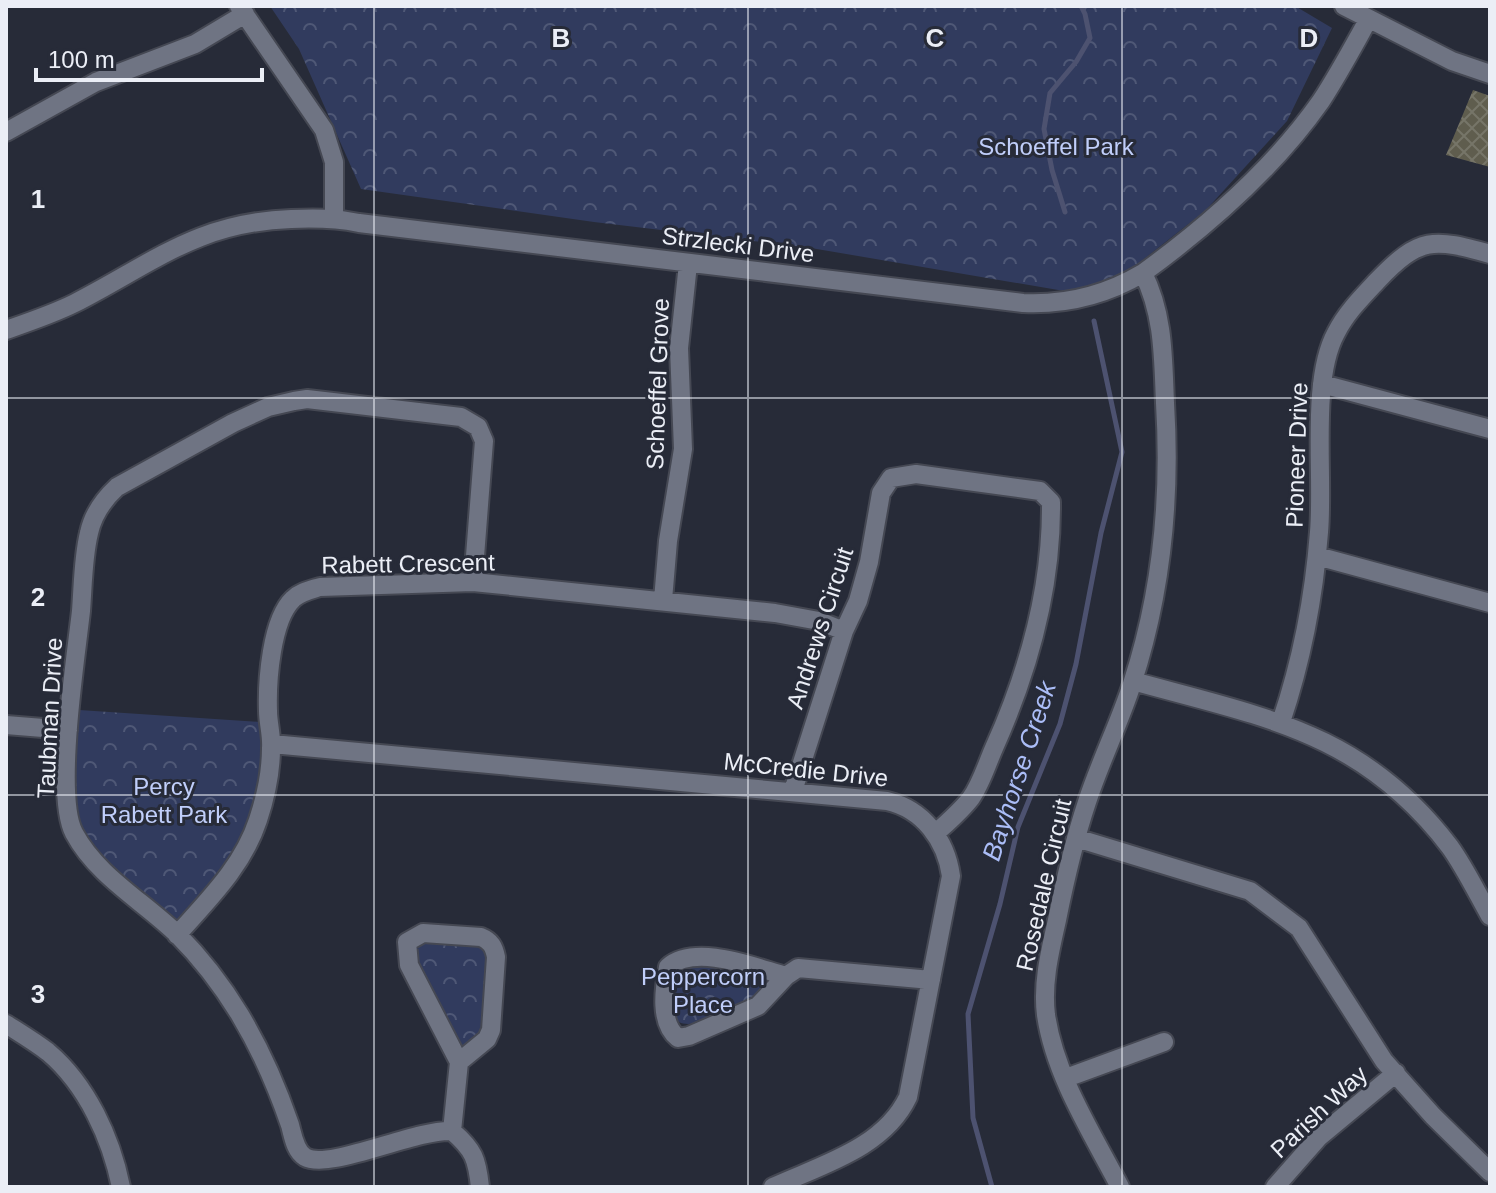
<svg xmlns="http://www.w3.org/2000/svg" width="1496" height="1193" viewBox="0 0 1496 1193" font-family="Helvetica,sans-serif">
  <defs>
    <pattern id="park-crowns" width="20" height="18" patternUnits="userSpaceOnUse" patternTransform="scale(2)"><rect width="20" height="18" fill="#313b5e"/><path d="M2 6a3 3 0 1 1 6 0M12 15a3 3 0 1 1 6 0" fill="none" stroke="#4f5876"/></pattern>
    <pattern id="building-cross-hatch" width="8" height="8" patternUnits="userSpaceOnUse" patternTransform="scale(2)"><rect width="8" height="8" fill="#5f5d4e"/><path d="M0 0l8 8M0 8l8-8" fill="none" stroke="#767568"/></pattern>
  </defs>
  <rect width="100%" height="100%" fill="#272b38"/>
  <path fill="url(#park-crowns)" d="M270,6H1295L1332,28L1287,121L1205,211L1121,277L1070,292L811,248L594,222L361,189L299,49Z
    M79,710L260,722C261,742 264,764 261,784C250,841 212,882 177,926C140,895 86,861 76,810C70,777 76,742 79,710Z
    M429,940L484,945L490,953L484,1032L460,1053L414,962L415,946Z
    M691,962L750,969L762,976L761,991L755,997C738,1005 682,1041 672,1014C668,1001 674,983 676,970Z"/>
  <g fill="none" stroke-linecap="round" stroke-linejoin="round">
    <path stroke="#4d5270" stroke-width="5" d="M1065,212L1052,170L1044,129L1050,93L1076,62L1090,38L1085,14L1081,6
      M992,1187L973,1118L968,1014L1000,904L1018,827L1060,724L1076,664L1101,533L1122,452L1094,321"/>
  </g>
  <path fill="url(#building-cross-hatch)" d="M1473,90L1490,96V167L1446,155Z
    M695,999H704V1007L694,1006Z"/>
  <g fill="none" stroke-linecap="round" stroke-linejoin="round">
    <g stroke="#454853" stroke-width="22">
      <path id="minor" d="M239,6L324,130L334,162V218
        M1344,6L1452,61L1490,74
        M6,132L96,82L195,44L245,14
        M6,330C29,322 53,314 75,303C153,263 198,222 291,219C315,218 335,218 359,223L1023,303C1066,305 1106,295 1143,273C1209,225 1274,168 1321,101C1338,75 1353,47 1368,20
        M1322,384L1490,429
        M1317,556L1490,603
        M473,582L484,441L478,427L461,417L307,399L294,401L268,407L233,423L117,487C103,500 93,514 89,533C83,557 83,585 81,611C76,657 54,795 74,833C97,876 143,901 177,934C200,957 223,987 240,1015C261,1050 277,1087 290,1125C293,1136 295,1151 305,1157C329,1171 415,1129 452,1131C474,1150 477,1159 480,1187
        M663,600L668,541L683,449L679,348L688,264
        M1133,681C1263,717 1363,732 1450,847C1465,868 1477,893 1490,916
        M1281,722C1302,660 1314,597 1319,532C1324,475 1310,381 1336,333C1346,313 1362,297 1377,281C1420,236 1433,238 1490,254
        M6,725L68,730
        M272,744L887,801C923,809 946,840 951,876L908,1097C884,1148 821,1165 773,1187
        M793,791L844,631L858,601L869,562L881,493L891,478L916,474L1040,491L1051,502C1052,588 1029,670 994,748C987,764 981,784 971,798C961,811 948,822 936,833
        M1076,838L1250,891L1299,928L1384,1061L1433,1116L1490,1172
        M177,935C209,899 243,866 258,820C266,796 271,773 271,748C272,736 268,723 268,711C267,682 271,620 293,599C300,592 310,590 320,587L473,582L775,613L819,621L844,631
        M786,976C756,968 696,943 668,967C664,989 659,1023 678,1038L689,1036L758,1006L786,976L798,968L931,980
        M6,1024C20,1033 35,1042 48,1052C87,1085 111,1138 121,1187
        M1066,1078L1164,1042
        M452,1131L459,1062L409,965L407,942L423,933L481,937C491,941 494,947 496,957L491,1030L487,1039L459,1062
        M1120,1187C1092,1133 1055,1076 1046,1015C1042,983 1050,951 1057,920C1065,880 1074,841 1087,802C1100,762 1119,724 1132,684C1162,592 1171,499 1165,403C1163,358 1164,315 1143,273
        M1275,1187L1319,1137L1396,1073"/>
    </g>
    <use href="#minor" stroke="#6f7483" stroke-width="18"/>
  </g>
  <path fill="none" stroke="#ebeef6" stroke-width="2" stroke-opacity="0.55" d="M374,6V1187M748,6V1187M1122,6V1187M6,398H1490M6,795H1490"/>
  <g text-anchor="middle" stroke-width="6" stroke-linejoin="round" paint-order="stroke">
    <g font-size="24" fill="#c0cefa" stroke="#272b38">
      <text x="1056" y="155">Schoeffel Park</text>
      <text x="164" y="795">Percy<tspan x="164" dy="28">Rabett Park</tspan></text>
      <text x="703" y="985">Peppercorn<tspan x="703" dy="28">Place</tspan></text>
    </g>
    <g font-size="24" fill="#ebeef6" stroke="#272b38">
      <text transform="translate(738 245) rotate(7)" y="8">Strzlecki Drive</text>
      <text transform="translate(658 384) rotate(-88)" y="8">Schoeffel Grove</text>
      <text transform="translate(1297 455) rotate(-88)" y="8">Pioneer Drive</text>
      <text transform="translate(408 564) rotate(-1)" y="8">Rabett Crescent</text>
      <text transform="translate(820 628) rotate(-72)" y="8">Andrews Circuit</text>
      <text transform="translate(50 718) rotate(-87)" y="8">Taubman Drive</text>
      <text transform="translate(806 770) rotate(6)" y="8">McCredie Drive</text>
      <text transform="translate(1044 885) rotate(-77)" y="8">Rosedale Circuit</text>
      <text transform="translate(1319 1112) rotate(-43)" y="8">Parish Way</text>
    </g>
    <g font-size="26" font-style="italic" fill="#abbdf7" stroke="#272b38">
      <text transform="translate(1019 771) rotate(-72)" y="9">Bayhorse Creek</text>
    </g>
  </g>
  <g font-size="26" text-anchor="middle" font-weight="bold" fill="#ebeef6" stroke="#272b38" stroke-width="6" stroke-linejoin="round" paint-order="stroke">
    <text x="561" y="47">B</text>
    <text x="935" y="47">C</text>
    <text x="1309" y="47">D</text>
    <text x="38" y="208">1</text>
    <text x="38" y="606">2</text>
    <text x="38" y="1003">3</text>
  </g>
  <rect width="1496" height="1193" fill="none" stroke="#ebeef6" stroke-width="16"/>
  <path d="M36 68v12h226v-12" fill="none" stroke="#ebeef6" stroke-width="4"/>
  <text x="48" y="68" font-size="24" fill="#ebeef6" stroke="#272b38" stroke-width="6" paint-order="stroke">100 m</text>
</svg>
